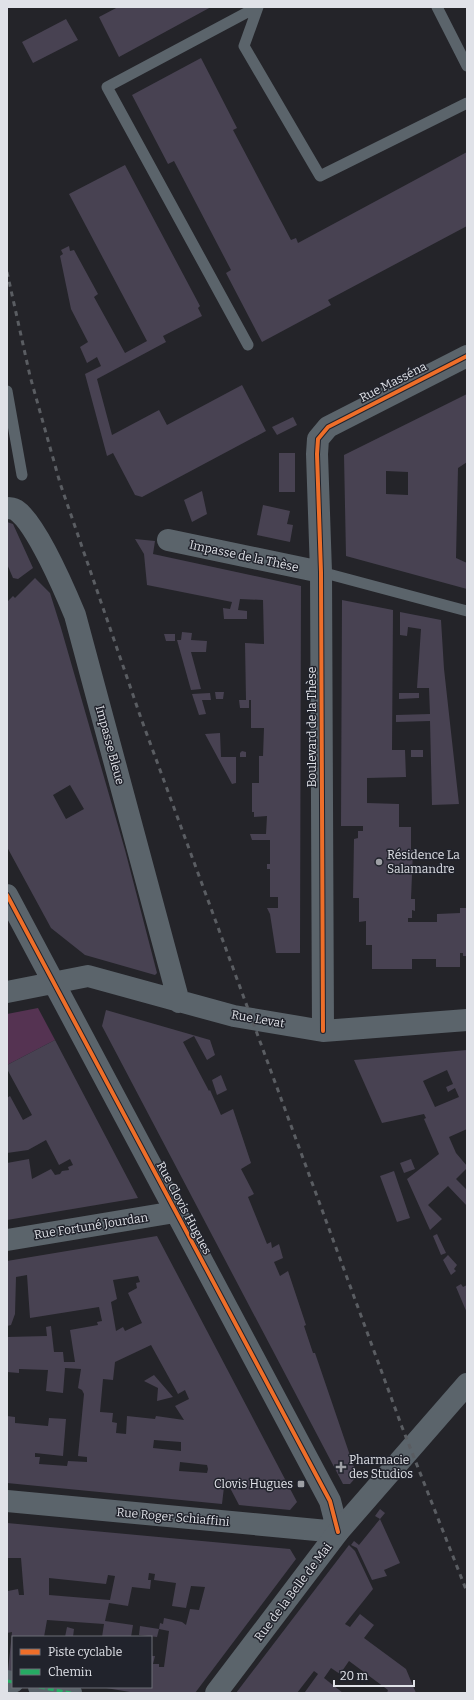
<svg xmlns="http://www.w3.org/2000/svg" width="474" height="1700" viewBox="0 0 474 1700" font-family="Bitter,serif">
  <rect width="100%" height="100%" fill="#242429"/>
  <path fill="#553352" d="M38,1008L55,1040L7,1065V1014Z"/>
  <path fill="#484252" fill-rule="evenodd" d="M118,7H211L119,57L99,17Z
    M66,19L78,40L33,63L22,42Z
    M201,58L237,128L233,130L291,240L296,238L298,243L467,152V226L328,300L331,305L262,342L226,273L231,270L174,161L168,164L132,95Z
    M125,165L200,306L198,308L202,316L163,336L166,342L97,379L112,435L159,410L167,425L242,385L266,431L142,497L135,495L113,453L107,456L85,374L101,366L97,357L87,363L80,347L88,342L71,309L60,256L63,254L61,250L69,246L70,251L74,250L98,294L94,297L125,353L147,341L69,194Z
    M467,394V462L458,468L456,558L467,563V589L346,556L344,455ZM386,471L408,472V495L386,494Z
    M293,417L297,425L277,435L272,427Z
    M279,453H295V492H279Z
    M202,491L207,514L192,522L184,500Z
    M263,505L290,511L287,524L293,525L290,542L257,535Z
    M7,522L13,524L33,568L18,579L13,578L7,564Z
    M135,539L155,541L153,554L301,586L300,953H276L270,914L267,908H278V897H270V869H267V864H270V840H252L250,834H266L267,816L254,817V812H252V783H259V756H263L264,728H251V700H249V708H240L239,700H246L245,643L264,644L263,600L240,599L238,610L247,611V619H224L223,608L230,609L232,602L147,585L144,554Z
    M35,578L50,593L61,628L125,850L157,973L155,975L85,955L51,928L7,847V602L13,596L15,598ZM70,785L84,809L66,819L53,795Z
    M342,600L393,610L392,750H405L406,777L367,778V803L399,804V827H411V850H413L411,899H415V911L412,910V918H408V922H437V914L460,913V908H467V956H463V953H460V967H436V959H412V969H372V945H366V921L359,922V898H353L354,839L358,838V831H363V826H341Z
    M400,612L441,620L444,669L459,804L432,805L430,721L396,722V715L430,714L429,688H417L421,629L408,627L407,636L400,635Z
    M182,632L192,633L191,640L207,641L206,652H191L201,689L191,690L177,640H181Z
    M164,634H175V641H166Z
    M215,692H224L223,699H216Z
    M210,693L211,700H202L206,714L199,715L192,694Z
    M399,693H419V698L399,699Z
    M220,733L221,757H236V783L232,784L205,734Z
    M411,750H423V757H411Z
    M242,751L246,752V757H240V753Z
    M106,1010L210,1040L215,1055L207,1060L194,1036L183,1042L209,1091L210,1090L221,1115L233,1109L251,1163L241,1169L254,1194L248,1197L267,1244L271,1242L272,1248L279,1244L283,1258L274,1262L280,1276L288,1271L306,1325L304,1326L313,1353H315L357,1476L350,1484H343L102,1026Z
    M55,1040L138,1198L7,1220V1163L29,1159L32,1179L51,1169L55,1175L60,1174L62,1171L69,1170L68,1167L73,1165L70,1159L59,1165L46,1140L28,1150L7,1153V1098L10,1096L23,1120L32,1115L7,1069V1065Z
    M467,1050V1129L449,1137L456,1153L467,1166V1168L456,1179L467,1190V1206L448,1186L428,1205L442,1219L430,1230L407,1179L439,1154L424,1119L426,1118L424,1114L382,1123L354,1060ZM447,1070L453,1084L446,1087L448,1092L455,1088L459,1097L435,1107L423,1081Z
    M221,1075L227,1090L217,1095L212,1080Z
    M411,1159L415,1169L404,1173L400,1163Z
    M394,1171L410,1218L397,1222L380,1176Z
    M437,1234L446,1253L441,1255L433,1236Z
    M157,1236L297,1502L290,1510L239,1505L228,1484L224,1487L222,1504L7,1483V1416L15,1417V1423L48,1426L49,1418L66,1419L63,1456L35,1453V1457H40L39,1464L67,1466L68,1461L87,1462V1457L78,1456L84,1394L82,1390L78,1388L81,1369L65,1368L63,1393L46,1391L48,1370L19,1369V1373L7,1372V1337L47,1336L46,1327L51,1326L54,1352H63L64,1362H75L70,1330L98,1325L97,1322L102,1321L99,1307L30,1318L27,1275L16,1277L15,1314L11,1325L7,1326V1261ZM138,1276L140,1282L136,1283L137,1288L128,1293L142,1323L125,1331L123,1327L116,1331L111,1302L117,1299L113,1280ZM151,1345L178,1394L185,1390L189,1399L175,1406L184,1420L156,1416L155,1419L127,1416L126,1434L116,1433L117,1423L112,1422L113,1413L100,1412L103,1379L113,1380L115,1362ZM154,1440L181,1442V1451L153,1448ZM180,1462L207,1465L208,1469L207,1473L179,1471Z
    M448,1255L457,1265L454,1269L456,1271L451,1275L443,1260Z
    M461,1284L463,1287L467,1285V1313L456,1287Z
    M154,1375L173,1397L157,1401L158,1388L144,1381Z
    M380,1509L385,1513L380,1519L375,1516Z
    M380,1519L400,1563L384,1570L387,1576L372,1580L357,1548L351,1545L354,1541L359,1545Z
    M7,1523L290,1549L296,1559L195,1693H136L106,1688L151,1687V1656H155L153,1664H159V1667H164L169,1631L159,1629L157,1637L139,1635L140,1626L159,1629L160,1623L163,1624L164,1618L182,1622L186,1625L190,1609L199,1610L205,1587L191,1586L186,1608L172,1606L176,1583L154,1580L155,1574L149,1573L148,1580H151L150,1589L132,1587L128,1606L109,1603L105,1621L133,1625L131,1637H102L104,1624L47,1620L44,1637H13V1672L8,1671L12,1632L7,1633L8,1591L18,1589L19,1595H24L21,1558H7ZM108,1575L115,1576L110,1600L49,1595V1578L106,1584Z
    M349,1545L355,1551L373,1589L345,1624L350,1627L360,1614L374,1625L364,1638L406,1669L416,1693H387L388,1690L349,1661L340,1674L331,1668L324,1678L343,1693L305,1692L318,1674L314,1671L297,1693H236Z
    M67,1627L74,1629L73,1637H65Z"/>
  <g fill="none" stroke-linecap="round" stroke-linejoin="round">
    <path stroke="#5b646b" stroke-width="11" d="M258,7L244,46L320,176L467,103
      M437,7L467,66
      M248,345L107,87L257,7
      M7,391L22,475
      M321,572L467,611"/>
    <path stroke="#5b646b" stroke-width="22" d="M7,508C10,508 14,509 16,510C36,523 65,591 75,615L179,1002
      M168,540L321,572
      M7,895L330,1501L338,1532L7,1501
      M7,992L88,976L234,1016L323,1031L467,1020
      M323,1031L321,572L317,454L318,439L328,427L467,356
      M7,1240L175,1212
      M7,1681L13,1682
      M39,1687L71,1693"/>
    <path stroke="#5b646b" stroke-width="22" d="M216,1693L338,1532L467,1384"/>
    <path stroke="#5a5d62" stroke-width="3" stroke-dasharray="5 5" stroke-linecap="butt" d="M7,272L30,376L60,483L142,721L402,1427L467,1592"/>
    <path stroke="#26ab63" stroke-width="3" stroke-dasharray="6 3" stroke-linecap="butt" d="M7,1681L13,1682
      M39,1687L71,1693"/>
    <g stroke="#21232c" stroke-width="6">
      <path id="cycleway" d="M7,895L330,1501L338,1532
        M323,1031L321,572L317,454L318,439L328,427L467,356"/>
    </g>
    <use href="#cycleway" stroke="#ee6e29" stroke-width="4"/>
  </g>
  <g fill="#9ea0a5" stroke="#21232c" stroke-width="1.5">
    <circle cx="379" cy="862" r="4"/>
    <path d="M339 1461h4v4h4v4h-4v4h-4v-4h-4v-4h4z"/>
    <rect x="297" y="1480" width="8" height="8" rx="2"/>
  </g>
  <g text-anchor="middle" stroke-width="3" stroke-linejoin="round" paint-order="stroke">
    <g font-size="12" fill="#e0e2e8" stroke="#21232c">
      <text transform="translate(393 382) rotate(-27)" y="4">Rue Masséna</text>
      <text transform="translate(244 556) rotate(12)" y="4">Impasse de la Thèse</text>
      <text transform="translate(312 727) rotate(-90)" y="4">Boulevard de la Thèse</text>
      <text transform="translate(110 745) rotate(75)" y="4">Impasse Bleue</text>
      <text transform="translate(258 1019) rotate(10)" y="4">Rue Levat</text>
      <text transform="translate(184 1208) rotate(62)" y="4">Rue Clovis Hugues</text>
      <text transform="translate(91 1226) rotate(-9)" y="4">Rue Fortuné Jourdan</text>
      <text transform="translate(173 1517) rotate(5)" y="4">Rue Roger Schiaffini</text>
      <text transform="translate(293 1592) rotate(-53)" y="4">Rue de la Belle de Mai</text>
    </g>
    <g font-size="12" fill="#e0e2e8" stroke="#21232c" text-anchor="start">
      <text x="387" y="859">Résidence La<tspan x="387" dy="14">Salamandre</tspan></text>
      <text x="349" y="1464">Pharmacie<tspan x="349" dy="14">des Studios</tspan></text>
      <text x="293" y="1488" text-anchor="end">Clovis Hugues</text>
    </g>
  </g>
  <rect width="474" height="1700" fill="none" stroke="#e0e2e8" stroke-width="16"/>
  <rect x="12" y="1636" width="140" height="52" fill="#21232c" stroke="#6d6f77"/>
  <rect x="20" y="1649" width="20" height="6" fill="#ee6e29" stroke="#6d6f77"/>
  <text x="48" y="1656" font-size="12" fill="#e0e2e8">Piste cyclable</text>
  <rect x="20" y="1669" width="20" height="6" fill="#26ab63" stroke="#6d6f77"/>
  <text x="48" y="1676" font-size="12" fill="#e0e2e8">Chemin</text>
  <path d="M334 1680v6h80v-6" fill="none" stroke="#e0e2e8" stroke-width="2"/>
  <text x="340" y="1680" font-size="12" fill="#e0e2e8" stroke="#21232c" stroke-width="3" paint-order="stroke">20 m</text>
</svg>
